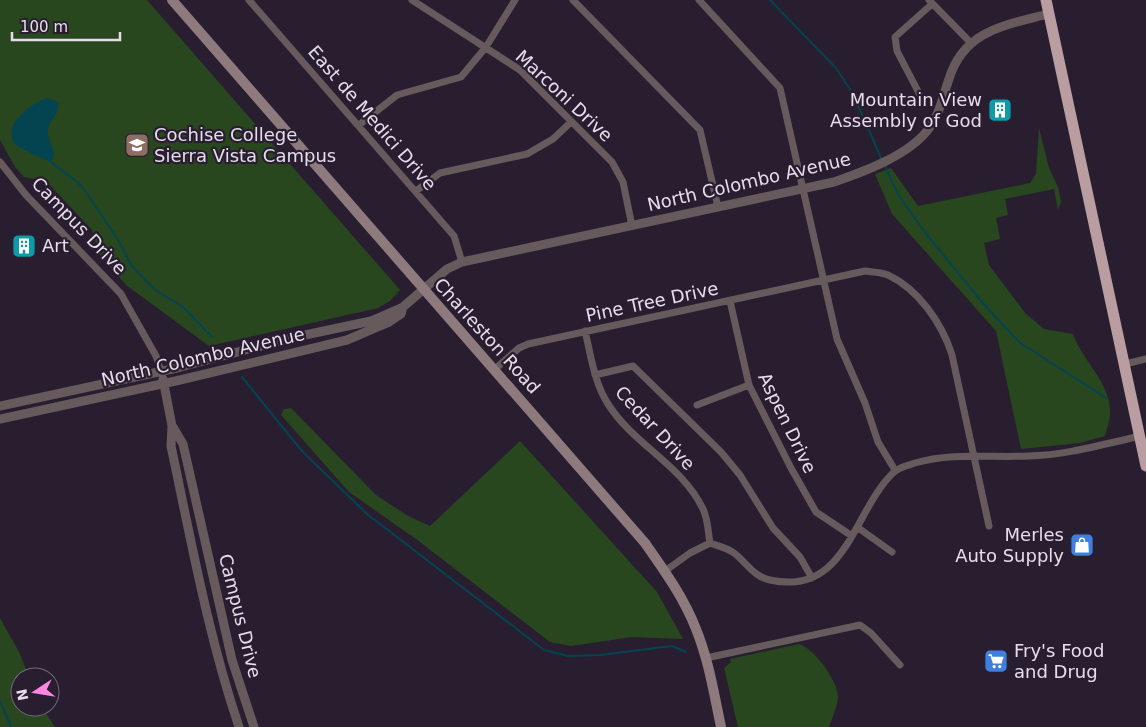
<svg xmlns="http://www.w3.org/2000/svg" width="1146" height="727" viewBox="0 0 1146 727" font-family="'DejaVu Sans',sans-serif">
  <rect width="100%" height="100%" fill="#291e30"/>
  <path fill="#28471f" d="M0,0H147L400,290L390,301L378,308L209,346L126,285L99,254L92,230L46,181L24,177L15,167L0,140Z
    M1039,128L1049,168L1058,187L1061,202L1058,210L1054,189L1005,199L1008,215L996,218L1000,239L984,243L989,265L1026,314L1044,329L1073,334C1082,360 1108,380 1110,409C1111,418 1107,428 1105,436L1080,443L1021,449L996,331L892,214L875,174L891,168L918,206L1030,183L1036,174Z
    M291,408L376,495L408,516L430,526L520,441L657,592L683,639L632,637L571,646L550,642L416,539L349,492L281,415L284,409Z
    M0,618L19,652L29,677H20V707H42L55,727H0Z
    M799,644C814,648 837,680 838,696C838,705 832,718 829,727H738L724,668L731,662L730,659Z"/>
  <path fill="#034450" d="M48,98L58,102C60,118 48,118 48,131C47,142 59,152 51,162C47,161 18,147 16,145C0,126 32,102 48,98Z"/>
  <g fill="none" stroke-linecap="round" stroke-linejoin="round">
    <path stroke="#034450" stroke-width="2" d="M770,0L836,68L853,94L882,160
      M51,162L81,185L117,238L131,265L154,289L183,307L212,337
      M884,164L899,196L927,235L982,302L1019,342L1106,398
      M242,377L302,451L367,514L544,650L568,656L600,655L672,646L686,652
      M0,701L11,727"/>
    <path stroke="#675a5c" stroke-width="7" d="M249,0L454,236L462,262
      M412,0L520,70L612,162L623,182L632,226
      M573,0L700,130L718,207
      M699,0L780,88L837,339L865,403L878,442L895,470
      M929,0L970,42
      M920,95L897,51L895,37L932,4
      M359,125L397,95L461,77L486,47L515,0
      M0,162L26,195L121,294L156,356L161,371
      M416,191L440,173L527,154L553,139L571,122
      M730,301L749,385L791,468L816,512L852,536
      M585,331C591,356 594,382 608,404C633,444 682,465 703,509C708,519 708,532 710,543
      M1125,364L1146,359
      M495,369L519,348L528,344L865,271C872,272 881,272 888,275C918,289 942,323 952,355L989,526
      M595,375L633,366L721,452L740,475L773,528L800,557L812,578
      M697,405L749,385
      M857,527L892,552
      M665,571L690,553L710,543C718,546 728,548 734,553C747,563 754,577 770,580C847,597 853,510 894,472C899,467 909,465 915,463C952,452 991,458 1029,456C1067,455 1104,444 1141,436
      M706,658L860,625L871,633L900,665"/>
    <path stroke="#675a5c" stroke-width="9" d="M163,379L172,426L171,446C191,540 208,635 239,727
      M0,406L177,368L291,338L371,321L403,307L447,269L462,262L834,182C863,172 907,156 927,131C939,117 943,96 949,79C964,30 1006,25 1048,14
      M0,419L180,380L347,340L389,322L401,314L403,307
      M173,427L183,444L232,660L254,727"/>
    <path stroke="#8e7a7c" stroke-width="10" d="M172,0L645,543C664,570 684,598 696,629C709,661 714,694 721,727"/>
    <path stroke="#ba9da0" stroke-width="11" d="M1046,0L1146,466"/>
  </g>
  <defs>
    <g id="building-square" transform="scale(1.25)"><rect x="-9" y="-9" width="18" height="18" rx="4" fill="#0f9aa8" stroke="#291e30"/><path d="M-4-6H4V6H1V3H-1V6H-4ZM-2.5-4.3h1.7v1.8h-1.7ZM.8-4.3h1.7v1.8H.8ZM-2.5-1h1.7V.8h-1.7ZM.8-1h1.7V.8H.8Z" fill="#fff"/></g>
    <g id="university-square" transform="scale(1.25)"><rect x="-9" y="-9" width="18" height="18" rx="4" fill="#8d6e63" stroke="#291e30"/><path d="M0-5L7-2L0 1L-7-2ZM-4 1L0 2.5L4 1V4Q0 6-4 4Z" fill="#fff"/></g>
    <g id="shop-square" transform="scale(1.25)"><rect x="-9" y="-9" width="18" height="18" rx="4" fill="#3f7fe0" stroke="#291e30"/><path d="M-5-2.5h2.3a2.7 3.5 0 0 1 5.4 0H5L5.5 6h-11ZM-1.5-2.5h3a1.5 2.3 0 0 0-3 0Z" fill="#fff"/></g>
    <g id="supermarket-square" transform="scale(1.25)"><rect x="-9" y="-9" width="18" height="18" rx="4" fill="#3f7fe0" stroke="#291e30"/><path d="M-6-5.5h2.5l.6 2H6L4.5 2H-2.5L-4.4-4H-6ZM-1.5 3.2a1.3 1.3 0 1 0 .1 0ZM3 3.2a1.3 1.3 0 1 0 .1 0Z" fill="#fff"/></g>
  </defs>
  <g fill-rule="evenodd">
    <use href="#building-square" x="1000" y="110"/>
    <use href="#university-square" x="137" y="145"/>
    <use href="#building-square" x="24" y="246"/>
    <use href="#shop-square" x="1082" y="545"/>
    <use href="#supermarket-square" x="996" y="661"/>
  </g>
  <g text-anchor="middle" stroke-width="4.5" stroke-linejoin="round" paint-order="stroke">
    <g font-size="18" fill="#e5ddea" stroke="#291e30">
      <text transform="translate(564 96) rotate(43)" y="6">Marconi Drive</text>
      <text transform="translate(372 118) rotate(49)" y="6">East de Medici Drive</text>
      <text transform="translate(749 182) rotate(-13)" y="6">North Colombo Avenue</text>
      <text transform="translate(79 226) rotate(46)" y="6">Campus Drive</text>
      <text transform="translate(652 302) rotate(-12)" y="6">Pine Tree Drive</text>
      <text transform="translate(487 336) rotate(48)" y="6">Charleston Road</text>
      <text transform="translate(203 357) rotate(-13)" y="6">North Colombo Avenue</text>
      <text transform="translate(787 423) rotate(64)" y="6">Aspen Drive</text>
      <text transform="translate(655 428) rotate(47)" y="6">Cedar Drive</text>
      <text transform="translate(240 616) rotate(76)" y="6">Campus Drive</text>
    </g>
    <g font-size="18" fill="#e5ddea" stroke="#291e30" text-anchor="start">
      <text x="982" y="106" text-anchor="end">Mountain View<tspan x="982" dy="21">Assembly of God</tspan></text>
      <text x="154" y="141">Cochise College<tspan x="154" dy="21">Sierra Vista Campus</tspan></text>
      <text x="42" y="252">Art</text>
      <text x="1064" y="541" text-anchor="end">Merles<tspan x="1064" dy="21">Auto Supply</tspan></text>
      <text x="1014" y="657">Fry's Food<tspan x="1014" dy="21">and Drug</tspan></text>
    </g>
  </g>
  <g transform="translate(35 692) rotate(258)"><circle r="24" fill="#291e30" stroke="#746a7a"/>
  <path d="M0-4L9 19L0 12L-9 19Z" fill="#fd86e1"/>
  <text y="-8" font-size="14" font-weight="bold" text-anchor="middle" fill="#e5ddea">N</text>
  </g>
  <path d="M12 32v8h108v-8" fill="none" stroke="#e5ddea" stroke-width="2.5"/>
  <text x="20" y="32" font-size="15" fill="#e5ddea" stroke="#291e30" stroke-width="4" paint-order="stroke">100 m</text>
</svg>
